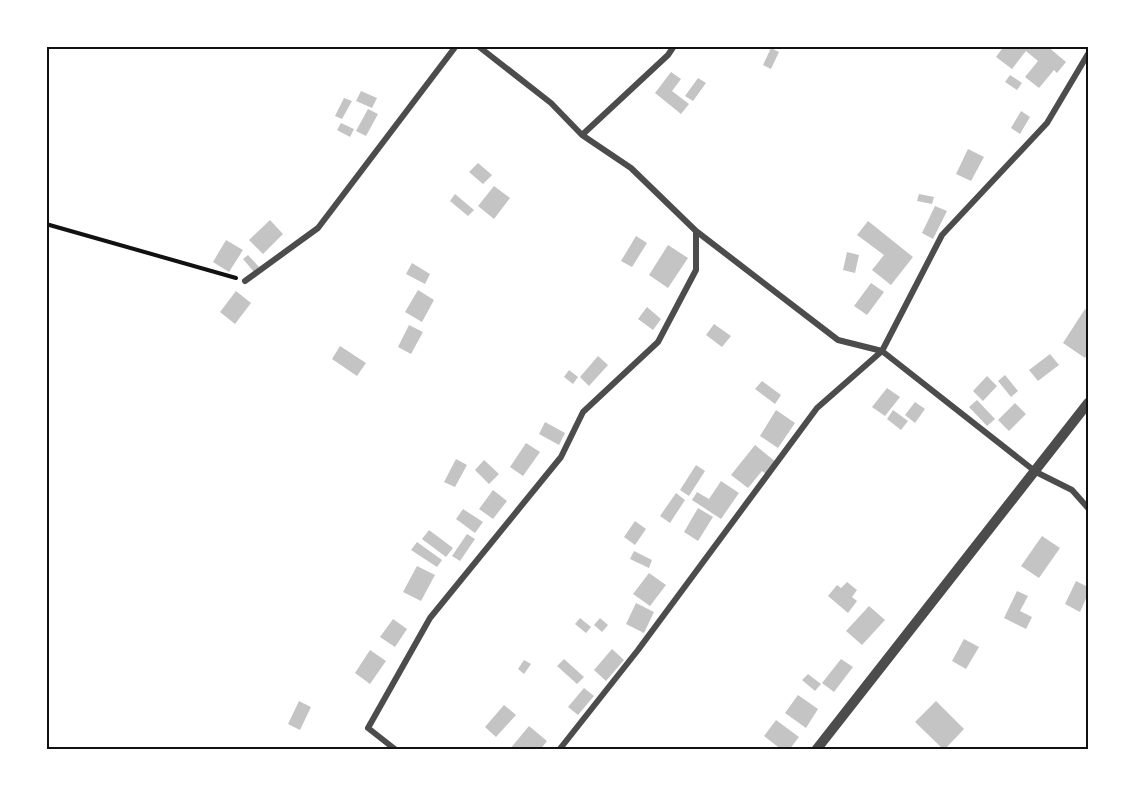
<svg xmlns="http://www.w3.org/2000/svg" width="1135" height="796" viewBox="0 0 1135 796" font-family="Rubik,sans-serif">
  <rect width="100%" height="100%" fill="#fff"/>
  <path fill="#c4c4c4" d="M1004,46H1047L1066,62L1057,73L1054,70L1039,88L1025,77L1038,61L1026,51L1012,69L996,57Z
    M771,48L779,52L771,69L763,65Z
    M671,72L681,79L672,91L689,104L681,114L655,93Z
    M1010,75L1022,83L1017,90L1005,82Z
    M698,78L706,83L693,101L685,96Z
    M361,91L377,98L372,108L356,101Z
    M344,98L352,101L342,119L335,116Z
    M368,109L378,114L366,136L356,131Z
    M1021,111L1030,117L1020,134L1011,128Z
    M341,123L354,129L350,137L337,130Z
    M968,149L984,157L971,181L956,174Z
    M478,163L492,175L483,184L469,172Z
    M494,186L510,198L494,219L478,206Z
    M455,194L474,210L468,216L450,201Z
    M919,194L934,197L932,204L917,201Z
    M935,206L947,211L933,239L922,233Z
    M270,220L283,234L263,254L249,240Z
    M868,221L913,257L891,285L872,270L884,255L857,235Z
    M636,236L647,243L632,267L621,261Z
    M226,240L243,250L229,272L213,262Z
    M668,245L688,258L668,288L649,275Z
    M847,252L859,255L855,273L843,270Z
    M248,255L259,267L254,272L243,259Z
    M412,263L430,274L425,284L406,274Z
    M871,283L884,292L867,315L854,306Z
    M418,290L434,300L422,322L405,312Z
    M236,291L251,303L235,324L220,312Z
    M647,307L661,319L653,330L638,319Z
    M1085,309L1088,312V353L1085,358L1063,343Z
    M714,324L731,336L722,347L706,335Z
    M409,325L423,332L411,354L398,347Z
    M340,346L366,363L357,376L332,359Z
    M1050,354L1059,365L1038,381L1029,370Z
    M598,356L608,365L589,386L580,377Z
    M569,370L578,377L573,384L564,377Z
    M1005,375L1018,391L1011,397L998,381Z
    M987,376L997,386L983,401L973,391Z
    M762,381L781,395L775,404L755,389Z
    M887,388L900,397L885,416L872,407Z
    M977,400L995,419L987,426L969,407Z
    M915,402L925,409L915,423L905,415Z
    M1015,403L1026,414L1009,431L998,420Z
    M776,410L795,423L778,448L760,436Z
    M893,410L908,421L901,430L887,419Z
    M545,422L565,433L559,445L539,434Z
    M526,443L540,452L523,476L510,467Z
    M755,445L776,462L766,474L762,471L748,488L731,475Z
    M456,459L467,465L455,487L444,482Z
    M484,460L499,474L489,484L475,470Z
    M696,465L705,471L689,496L680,490Z
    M721,481L739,493L721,519L692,500L697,492L709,499Z
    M493,490L507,501L493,519L479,509Z
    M676,493L685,500L670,523L660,516Z
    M698,508L713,517L698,541L684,532Z
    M463,509L483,522L475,533L456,519Z
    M635,521L646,529L635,545L624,537Z
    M429,530L453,548L446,557L422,539Z
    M467,534L475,539L460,561L452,556Z
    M1042,536L1060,548L1039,578L1021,566Z
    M417,542L442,560L437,567L411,550Z
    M634,551L652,560L649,568L630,559Z
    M417,566L435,575L421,601L403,592Z
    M649,573L666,585L650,606L633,594Z
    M1076,581L1088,587V594L1080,612L1065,604Z
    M847,582L857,590L852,597L857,601L848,613L828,596L837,585L841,588Z
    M1017,591L1028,596L1020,611L1032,617L1026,629L1004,618Z
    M636,603L654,612L644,633L626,624Z
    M869,606L885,620L862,645L846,631Z
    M580,618L591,627L586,633L575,624Z
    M600,618L608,625L602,632L594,625Z
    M393,619L407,629L395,647L380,637Z
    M964,639L979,647L966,669L952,661Z
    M612,649L624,660L606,681L594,670Z
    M370,650L386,661L370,684L355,673Z
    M564,659L584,677L577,684L557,666Z
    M841,659L853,667L834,692L822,683Z
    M524,660L531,664L524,674L518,669Z
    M808,674L821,684L815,691L802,680Z
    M584,688L594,696L578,715L568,707Z
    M798,695L818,709L806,728L785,713Z
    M299,701L311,707L300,730L288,724Z
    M936,701L964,729L944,750L915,722Z
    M504,705L516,715L496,737L485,727Z
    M776,720L799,737L789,750H782L764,736Z
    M529,726L547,741L540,750H509Z"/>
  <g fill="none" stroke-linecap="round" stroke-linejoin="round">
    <path stroke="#111" stroke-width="4" d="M46,224L236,278"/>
    <path stroke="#4c4c4c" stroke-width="6" d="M478,46L551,103L582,135L631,168L696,231L838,340L882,351L1036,472L1072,490L1088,508
      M582,135L668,55L674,46
      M245,281L318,228L456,46
      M396,750L368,728L430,618L561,457L583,412L658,342L696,270V231
      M559,750L638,650L817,408L882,351L942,235L1047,123L1088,54"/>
    <path stroke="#4c4c4c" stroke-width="10" d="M816,750L1088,403"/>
  </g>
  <rect width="1135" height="796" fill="none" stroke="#ffffff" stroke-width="96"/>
  <rect x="48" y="48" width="1039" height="700" fill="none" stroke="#111" stroke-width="2"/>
</svg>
